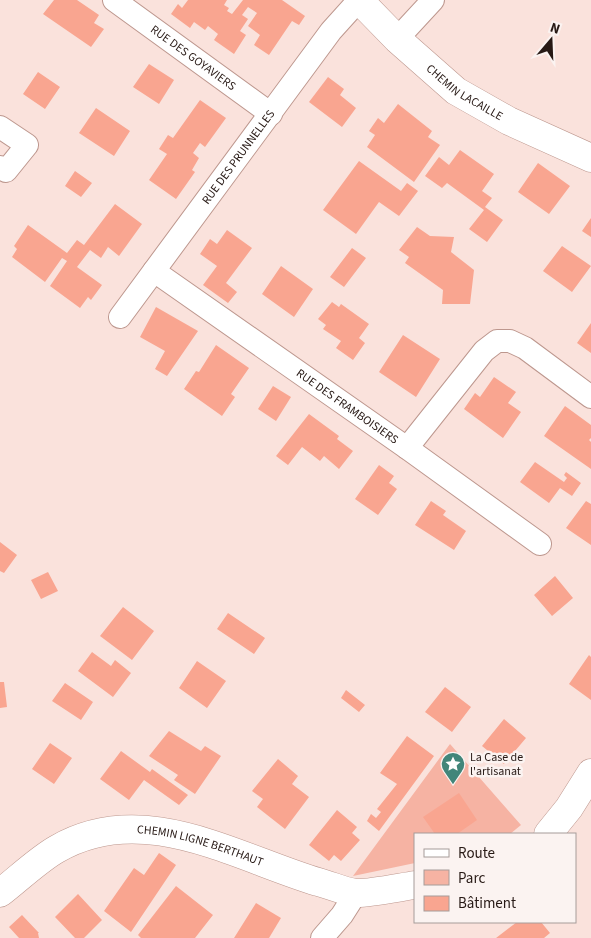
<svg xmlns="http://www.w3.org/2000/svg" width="591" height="938" viewBox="0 0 591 938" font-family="'Source Sans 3',sans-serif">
  <rect width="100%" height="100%" fill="#fae2dc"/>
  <path fill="#f6b3a3" d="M450,744L521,825L510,834H415V863L353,876Z"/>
  <path fill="#f9a590" d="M54,0H77L99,15L94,23L104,29L91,47L43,14Z
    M188,0H227L224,5L229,8L227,11L232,14L243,0H282L305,16L299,25L292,21L269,55L254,45L260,35L248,26L257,13L248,7L242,15L248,19L240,31L246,35L234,54L214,40L218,34L208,26L205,30L194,22L190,28L171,14L178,4L182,8Z
    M149,64L174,80L159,104L133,87Z
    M38,72L60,87L45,109L23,94Z
    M328,77L344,89L340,95L356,108L342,127L309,102Z
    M200,100L226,118L205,147L200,143L193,153L199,158L192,170L195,172L176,199L149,180L167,154L159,149L168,135L173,138Z
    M398,104L432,131L428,137L440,145L414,182L367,147L375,135L369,131L378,118L384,123Z
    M96,108L130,131L114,156L79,133Z
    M460,150L494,174L482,191L492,198L485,207L503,220L487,242L469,229L484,210L447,183L442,188L425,176L439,157L449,165Z
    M359,161L401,191L407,183L418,191L399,216L379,202L356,234L323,210Z
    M538,163L570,186L549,214L518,192Z
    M75,171L92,183L81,197L65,186Z
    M115,204L142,224L119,256L108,247L101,258L90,250L77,267L102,285L91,300L88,297L80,308L50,286L67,261L62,258L45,282L12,257L17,249L14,246L28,225L67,253L77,240L84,245Z
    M591,218V237L582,231Z
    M417,227L430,236L454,237L451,252L474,270L470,304H442L443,290L405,263L409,257L399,250Z
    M227,230L252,248L226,283L237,292L228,303L203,285L217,266L200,254L210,239L217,244Z
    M562,246L591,266L572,292L543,271Z
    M352,248L366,258L344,287L330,277Z
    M281,266L313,289L294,317L262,294Z
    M332,302L339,307L341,304L369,324L359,338L365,343L353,360L336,348L341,341L323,329L326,325L318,319Z
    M156,307L198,331L167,376L155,369L165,351L140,337Z
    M591,323V353L577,343Z
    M403,335L440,359L416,397L379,372Z
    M216,345L249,368L231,394L235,397L222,416L184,389L196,371L199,372Z
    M494,377L516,392L508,403L521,412L503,438L464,409L475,393L480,397Z
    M273,386L291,397L276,421L258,409Z
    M565,406L591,425V438L589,440L591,442V469L544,436Z
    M309,414L339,436L337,439L353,451L339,469L324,456L320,461L302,447L288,465L276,456Z
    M535,462L564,482L567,478L564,475L566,472L581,483L572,496L560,488L549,503L520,482Z
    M379,465L394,476L389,483L397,489L378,515L355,499Z
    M431,501L446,511L443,515L466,531L454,550L415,525Z
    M586,501L591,504V545L566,528Z
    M0,542L17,555L4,573L0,571Z
    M48,572L58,591L41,599L31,580Z
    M555,576L573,598L552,616L534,595Z
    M123,607L154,631L132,660L100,636Z
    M228,613L265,638L254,654L217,629Z
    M92,652L111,666L115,660L131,673L113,697L78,671Z
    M589,655L591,657V700L569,684Z
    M197,661L226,681L207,708L179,688Z
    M0,682H4L7,707L0,708Z
    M65,683L93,702L81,720L52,701Z
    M445,687L471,707L452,732L425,712Z
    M346,690L365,705L359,712L341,698Z
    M504,719L526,738L504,764L482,746Z
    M169,731L201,751L205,746L221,756L195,794L174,780L178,775L149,756Z
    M407,736L434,756L379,831L367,821L371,814L376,818L381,812L377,809L397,784L380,773Z
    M50,743L72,758L54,784L32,769Z
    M121,751L150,772L152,769L188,795L179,805L144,780L129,800L100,779Z
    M278,759L298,776L292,784L309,797L285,829L257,807L263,799L252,791Z
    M459,793L477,820L457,834H435L423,817Z
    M337,810L357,827L352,833L360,840L341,861L334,855L329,861L309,845Z
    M159,853L176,865L131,932L104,911L134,868L144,875Z
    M176,886L213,915L195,938H141L138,935Z
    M78,894L102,920L84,938H75L55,917Z
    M256,903L281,918L269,938H234Z
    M22,915L39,933H38L39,938H19L9,927Z
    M517,922H541L550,933L544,938H496Z"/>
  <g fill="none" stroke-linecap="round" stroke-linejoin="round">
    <g stroke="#bd978e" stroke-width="24">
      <g id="street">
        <path id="s1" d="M114,0L271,114"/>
        <path d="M397,39L433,0"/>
        <path d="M0,127L27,145L6,171L0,167"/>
        <path id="s2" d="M154,271L407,448L540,544"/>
        <path id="s3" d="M120,317L331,31L359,0"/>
        <path d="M407,448L484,351L497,341H510L525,348L591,397"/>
        <path d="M322,938L342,915L356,893"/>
      </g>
    </g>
    <g stroke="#bd978e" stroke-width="29">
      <g id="secondary">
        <path id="s4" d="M359,0L397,39L456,91L509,121L591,158"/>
        <path d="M548,834L569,808L591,773"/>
        <path id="s5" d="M0,893C17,880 39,859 57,849C143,799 235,857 318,882C330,885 343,891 355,893C367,894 401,887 415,885"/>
      </g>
    </g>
    <use href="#street" stroke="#fff" stroke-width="22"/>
    <use href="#secondary" stroke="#fff" stroke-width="28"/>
  </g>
  <defs>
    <g id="sight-pin" transform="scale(1.25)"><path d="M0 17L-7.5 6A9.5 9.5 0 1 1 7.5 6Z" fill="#42867a" stroke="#fbf3f1"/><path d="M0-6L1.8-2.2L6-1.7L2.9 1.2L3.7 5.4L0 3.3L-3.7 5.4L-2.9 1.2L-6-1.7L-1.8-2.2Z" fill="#fff"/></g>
  </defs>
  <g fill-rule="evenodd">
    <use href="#sight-pin" x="453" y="764"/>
  </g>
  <g text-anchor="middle" stroke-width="5" stroke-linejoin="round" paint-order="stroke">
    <g font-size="12" fill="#271915" stroke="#fbf3f1">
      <text dy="4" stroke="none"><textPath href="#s1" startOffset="98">RUE DES GOYAVIERS</textPath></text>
      <text dy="4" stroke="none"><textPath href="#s4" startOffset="141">CHEMIN LACAILLE</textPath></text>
      <text dy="4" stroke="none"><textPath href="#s3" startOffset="199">RUE DES PRUNNELLES</textPath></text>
      <text dy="4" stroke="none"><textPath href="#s2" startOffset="236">RUE DES FRAMBOISIERS</textPath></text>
      <text dy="4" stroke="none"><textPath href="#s5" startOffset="221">CHEMIN LIGNE BERTHAUT</textPath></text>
    </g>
    <g font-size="12" fill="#271915" stroke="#fbf3f1" text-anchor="start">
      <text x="470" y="761">La Case de<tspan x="470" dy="14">l'artisanat</tspan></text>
    </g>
  </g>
  <rect x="414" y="833" width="162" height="90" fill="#fbf3f1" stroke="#a69c99"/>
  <rect x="424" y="849" width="25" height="8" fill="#ffffff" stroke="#a69c99"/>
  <text x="458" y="858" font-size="15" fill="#271915">Route</text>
  <rect x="424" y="870" width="25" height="15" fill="#f6b3a3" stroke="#a69c99"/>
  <text x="458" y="883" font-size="15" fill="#271915">Parc</text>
  <rect x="424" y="896" width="25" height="15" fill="#f9a590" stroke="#a69c99"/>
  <text x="458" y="908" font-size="15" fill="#271915">Bâtiment</text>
  <g transform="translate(551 40) rotate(19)" stroke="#fbf3f1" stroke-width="4" paint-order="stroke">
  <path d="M0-4L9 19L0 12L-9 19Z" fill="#271915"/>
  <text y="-8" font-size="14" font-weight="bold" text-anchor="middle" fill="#271915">N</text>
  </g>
</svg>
